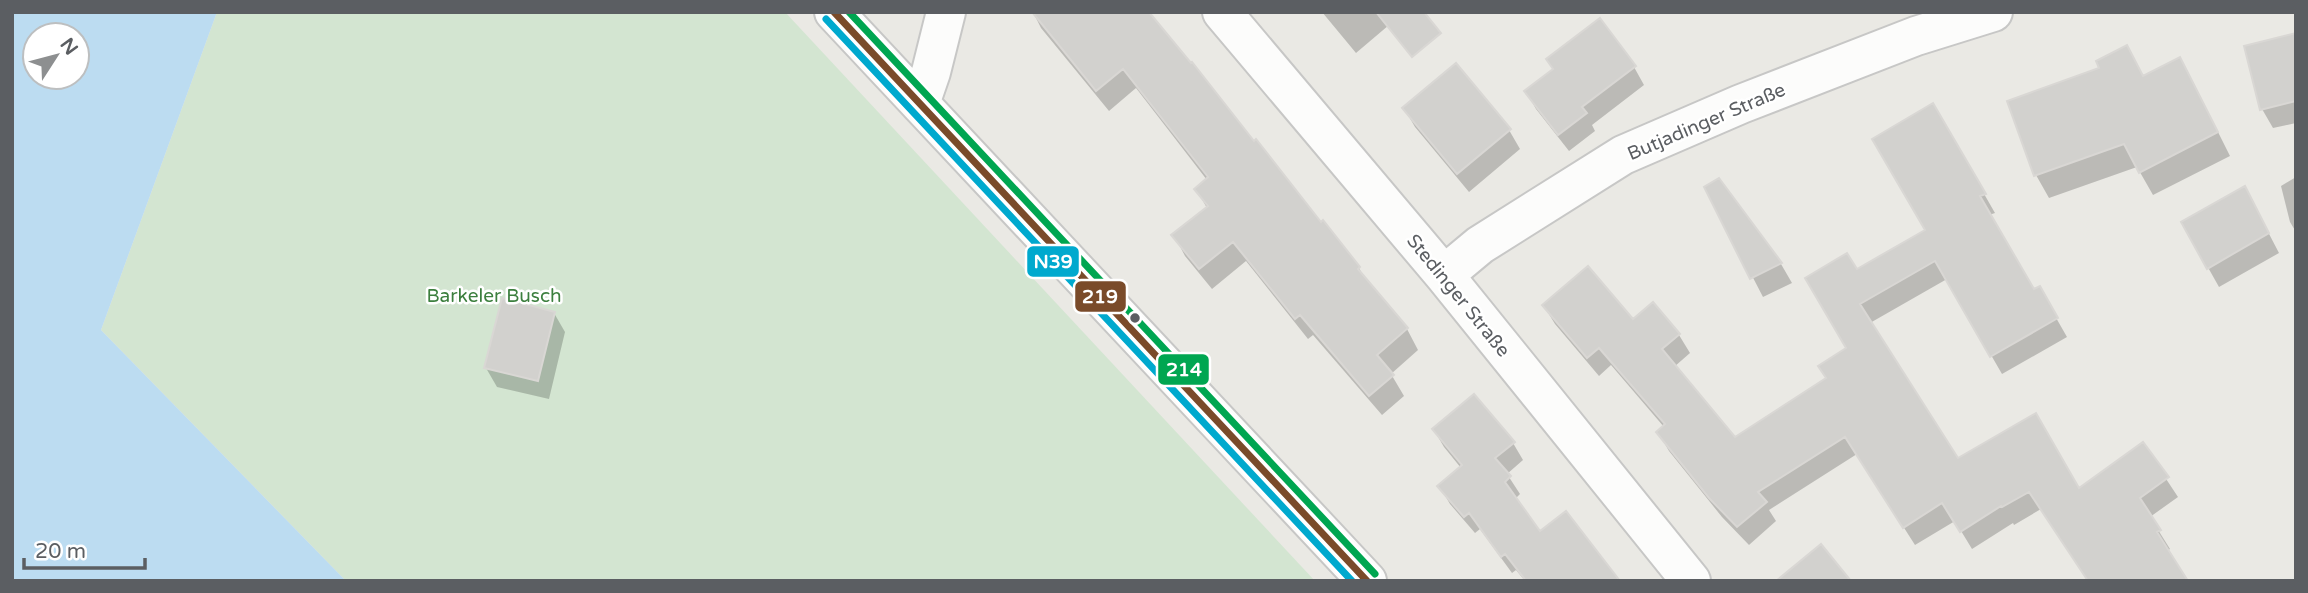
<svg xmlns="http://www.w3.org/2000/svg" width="2308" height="593" viewBox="0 0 2308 593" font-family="'Varela Round',sans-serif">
  <rect width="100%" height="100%" fill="#eae9e4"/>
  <path fill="#d3e5d1" d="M217,12H785L1315,581H346L101,330Z"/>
  <path fill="#bcdcf1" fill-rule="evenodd" d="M12,12H217L101,330L346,581H12ZM35,35H77V77H35Z"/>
  <path fill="#0003" d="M1033,12H1147L1321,224L1323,223L1359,268L1368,285L1407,329L1418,350L1391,374L1404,396L1382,415L1313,335L1308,339L1246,261L1212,289L1185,256L1174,235L1207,208L1196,189L1207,180L1136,88L1109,111L1041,28Z
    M1322,12H1401L1402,14L1356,53Z
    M2296,38V123L2273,128L2262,109Z
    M1634,67L1644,85L1592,125L1595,131L1569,151L1536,109L1526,91Z
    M2144,78L2193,82L2230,156L2153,195L2137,167L2049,198L2036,175L2009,102Z
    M1933,105L1995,213L1989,215L2033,292L2039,288L2067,337L2002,374L1947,279L1870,323L1957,460L2079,491L2143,444L2178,497L2150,517L2170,549L2167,551L2041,509L2014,525L2013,523L1972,549L1955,521L1915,545L1857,454L1769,510L1776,521L1749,545L1722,517L1669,451L1658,432L1664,427L1611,365L1599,376L1555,324L1544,306L1633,321L1679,335L1690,353L1674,367L1735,439L1828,379L1848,349L1856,271L1927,231Z
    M1404,108L1509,130L1520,149L1469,192L1415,127Z
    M2296,177V232L2290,222L2281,186Z
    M1718,180L1781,264L1792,283L1763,297L1706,187Z
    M2255,207L2279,253L2219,287L2183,223Z
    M554,313L565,332L549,399L497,387L486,368Z
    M1434,430L1513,443L1523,460L1507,474L1520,494L1515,499L1540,533L1618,581H1525L1516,570L1512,573L1480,529L1475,533L1450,504L1440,487L1461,468L1444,447Z"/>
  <path fill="#d2d1ce" stroke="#d9d7d4" stroke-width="2" d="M1032,12H1149L1191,63L1192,62L1254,141L1256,139L1321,222L1323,220L1360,267L1358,269L1408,328L1377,355L1394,375L1369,396L1300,315L1295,319L1233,242L1199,269L1171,235L1208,206L1194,189L1208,177L1123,69L1096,91Z
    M1376,12H1424L1441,33L1412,57Z
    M1600,18L1636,66L1582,107L1587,113L1558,135L1524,91L1553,69L1546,59Z
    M2296,33V101L2260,110L2244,46Z
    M2127,45L2143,76L2180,57L2218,132L2139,173L2124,144L2034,176L2007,101L2099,68L2096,61Z
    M1456,63L1511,129L1457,174L1402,108Z
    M1933,103L1986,194L1980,196L2034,289L2040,286L2058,318L1990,357L1935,261L1860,304L1958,458L2036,413L2079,488L2143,442L2169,477L2140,498L2161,530L2157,532L2188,581H2088L2029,492L2002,507L2001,506L1960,532L1942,503L1903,528L1845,437L1758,492L1767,502L1737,527L1709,498L1656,432L1665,424L1599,348L1587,358L1542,305L1588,266L1633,319L1653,302L1680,334L1662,349L1735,437L1826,378L1818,366L1846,348L1805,278L1847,253L1857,269L1925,230L1872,139Z
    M1719,178L1782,263L1750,279L1704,187Z
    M2245,186L2269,233L2207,269L2181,222Z
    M502,298L555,312L538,381L484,368Z
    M1474,394L1515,442L1495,458L1511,476L1505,482L1540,531L1566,511L1620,581H1526L1505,554L1501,557L1469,513L1464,517L1437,486L1462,465L1432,429Z
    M1821,544L1851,581H1776Z"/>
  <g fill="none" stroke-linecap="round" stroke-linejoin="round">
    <g stroke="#c7c7c6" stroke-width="42">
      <path id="minor" d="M834,12L1367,581
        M1222,12L1444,275L1691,581
        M920,104L931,72L946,12
        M1444,275L1480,245L1623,155L1741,104L1916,36L1993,12"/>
    </g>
    <use href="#minor" stroke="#fcfcfb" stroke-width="38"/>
    <g stroke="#fff" stroke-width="12">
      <path id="bus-1" d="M834,12L1367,581"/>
    </g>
    <g stroke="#fff" stroke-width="12">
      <path id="bus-2" d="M826,19L1352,581"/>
    </g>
    <g stroke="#fff" stroke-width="12">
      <path id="bus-3" d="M849,12L1375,574"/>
    </g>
    <use href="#bus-1" stroke="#7a4b2a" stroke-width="7"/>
    <use href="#bus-2" stroke="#00a9ce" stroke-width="7"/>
    <use href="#bus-3" stroke="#00a651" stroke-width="7"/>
  </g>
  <circle fill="#5b5e62" stroke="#fff" stroke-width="2.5" cx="1135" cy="318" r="6"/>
  <g text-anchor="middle" stroke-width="5" stroke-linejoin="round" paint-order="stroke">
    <g font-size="19" fill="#5b5e62" stroke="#fff">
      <text transform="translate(1706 121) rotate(-23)" y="7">Butjadinger Straße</text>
      <text transform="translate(1459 295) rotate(51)" y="7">Stedinger Straße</text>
    </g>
    <g font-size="19" fill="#3c7f3e" stroke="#fff">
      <text x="494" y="302">Barkeler Busch</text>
    </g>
  </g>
  <g stroke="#fff" stroke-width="2.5">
    <rect x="1026" y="245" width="54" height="33" rx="7" fill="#00a9ce"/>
    <rect x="1074" y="280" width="53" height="33" rx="7" fill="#7a4b2a"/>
    <rect x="1157" y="353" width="53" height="33" rx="7" fill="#00a651"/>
  </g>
  <g font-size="19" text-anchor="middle" font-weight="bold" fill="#fff">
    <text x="1053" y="268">N39</text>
    <text x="1100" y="303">219</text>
    <text x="1184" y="376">214</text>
  </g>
  <rect width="2308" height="593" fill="none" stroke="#5b5e62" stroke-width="28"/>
  <g transform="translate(56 56) rotate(54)"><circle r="33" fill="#ffffff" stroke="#bdbfc0" stroke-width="2"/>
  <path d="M0-5L12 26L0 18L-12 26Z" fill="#8d8f90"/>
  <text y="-10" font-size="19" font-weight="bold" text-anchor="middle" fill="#5b5e62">N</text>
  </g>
  <path d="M24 558v10h121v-10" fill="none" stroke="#5b5e62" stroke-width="3.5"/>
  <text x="35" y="558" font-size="21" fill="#5b5e62" stroke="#ffffff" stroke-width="5" paint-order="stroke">20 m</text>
</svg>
